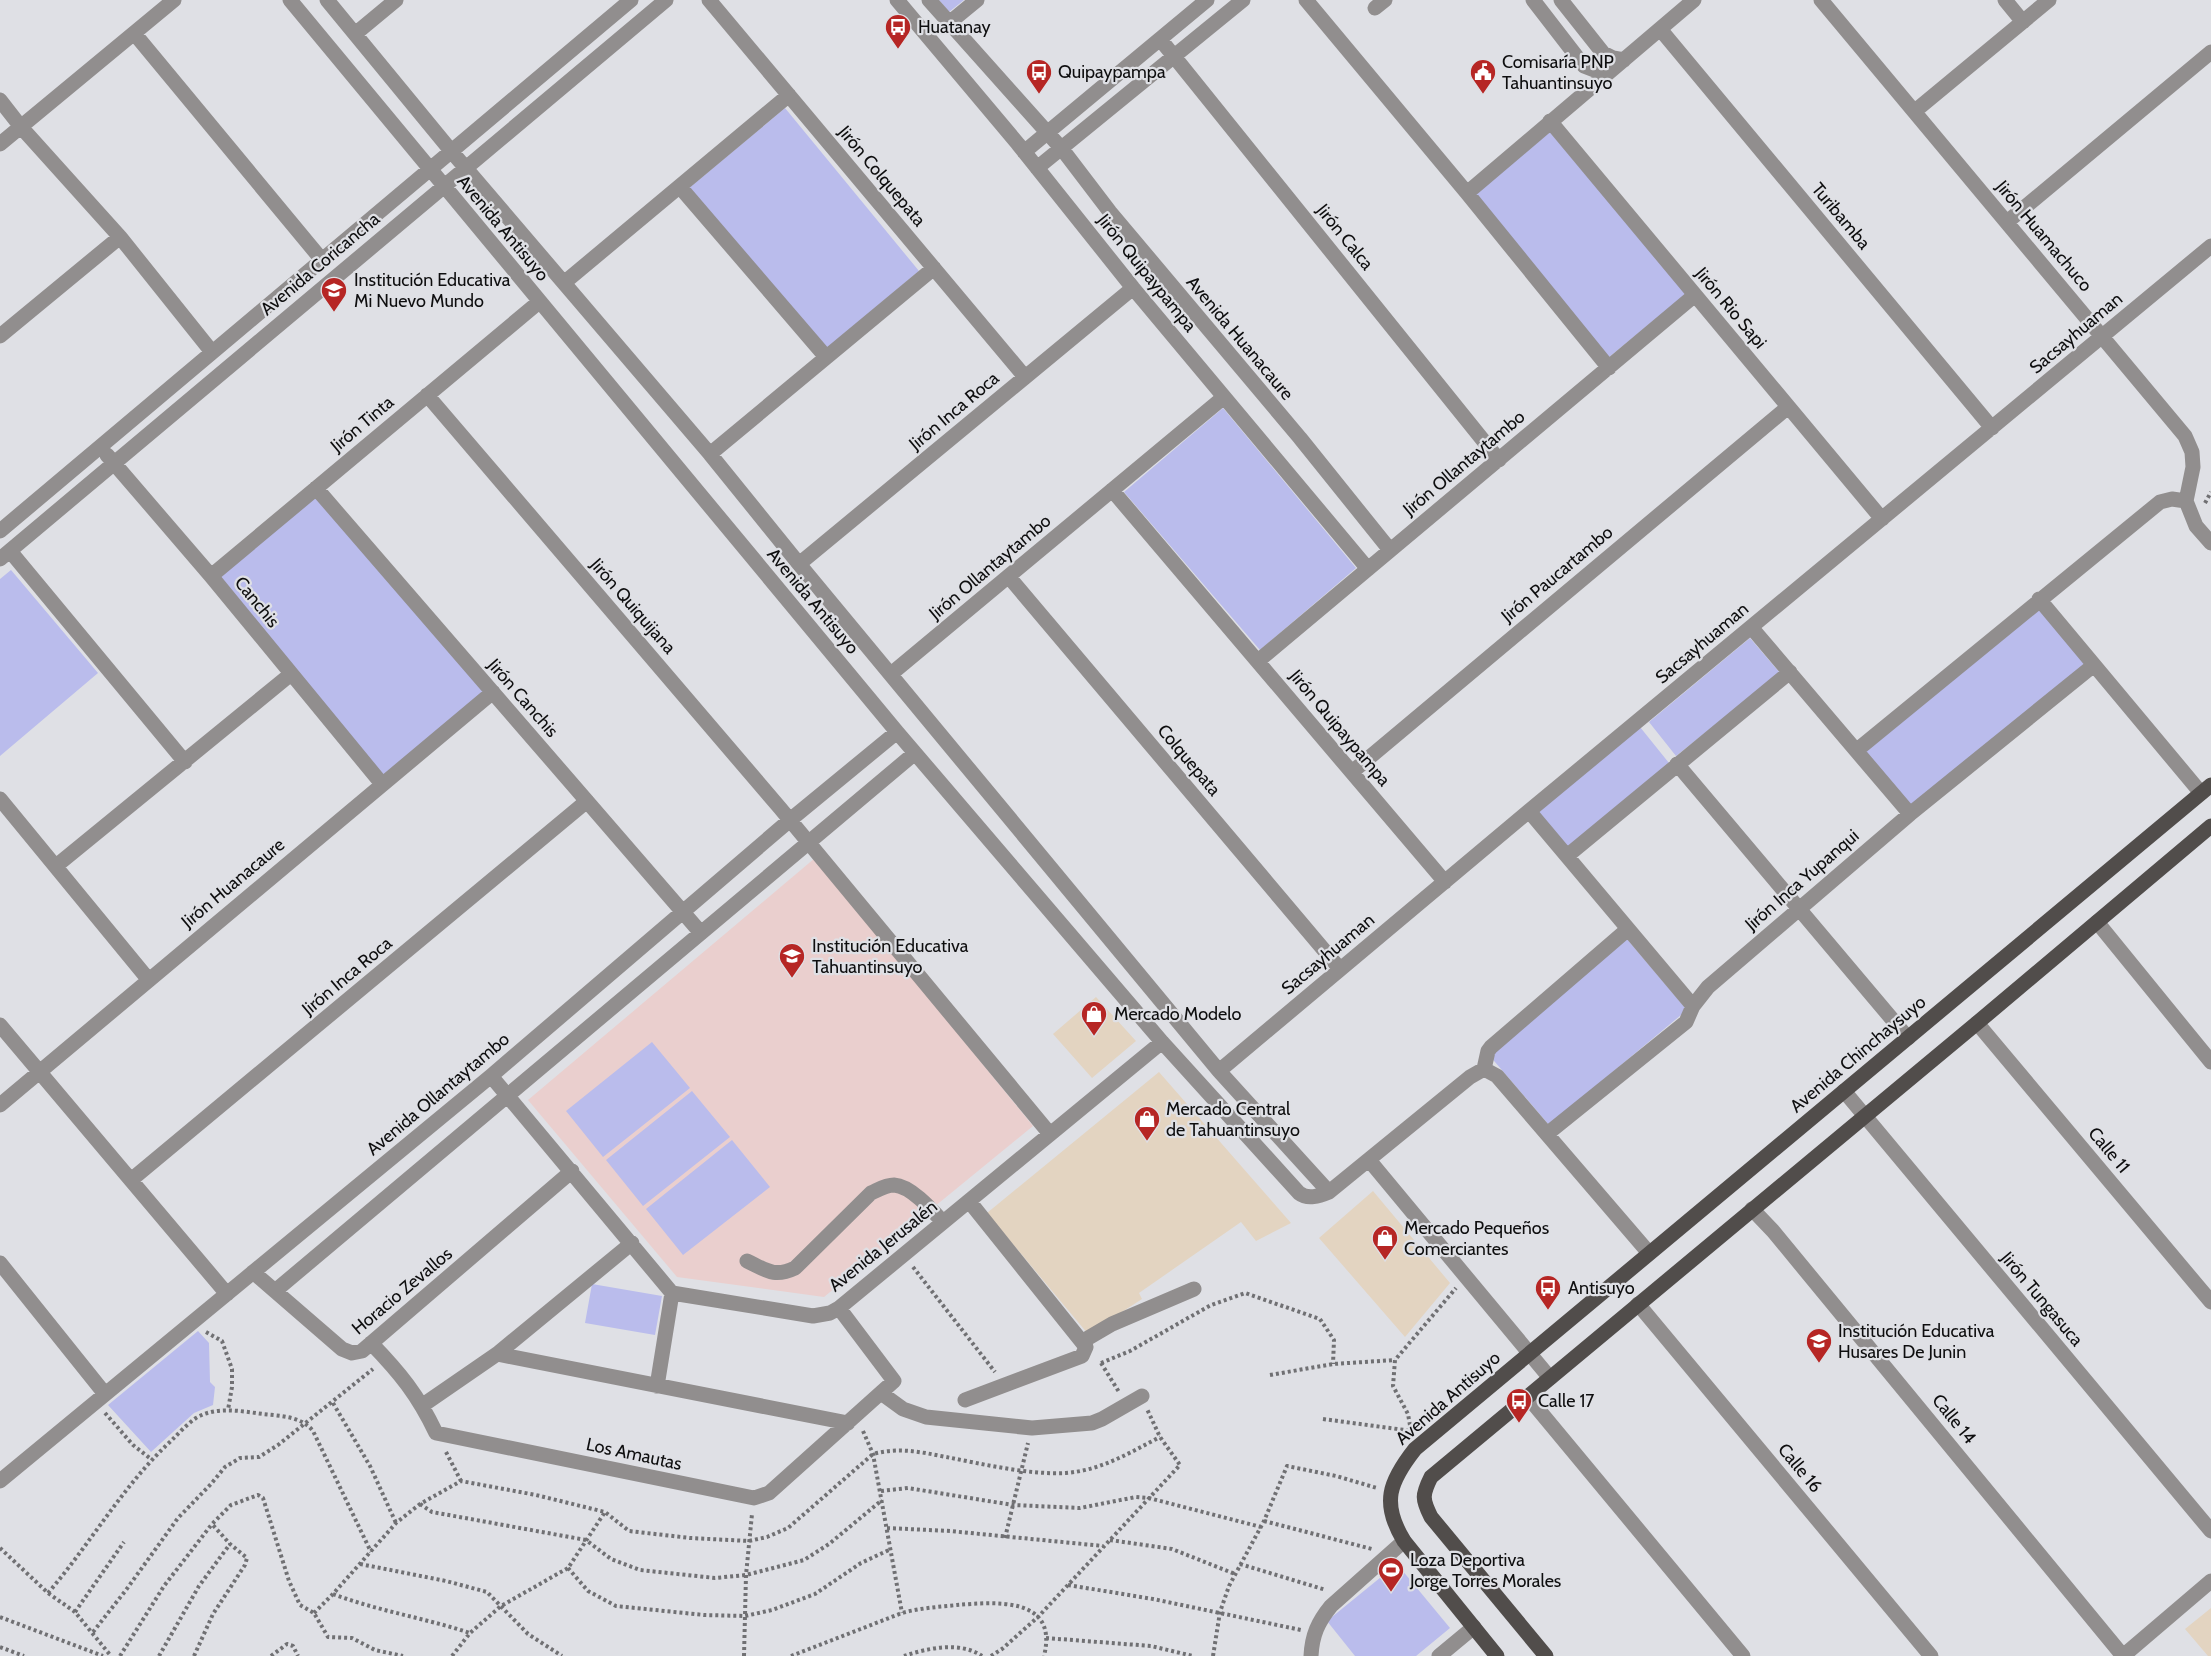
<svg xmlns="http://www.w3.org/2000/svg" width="2211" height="1656" viewBox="0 0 2211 1656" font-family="Cabin,sans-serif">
  <rect width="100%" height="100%" fill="#dfe0e5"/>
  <path fill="#e3d4c1" d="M1096,997L1136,1041L1092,1078L1053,1034Z
    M1159,1072L1291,1223L1256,1241L1241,1222L1139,1293L1142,1299L1088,1334L987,1213Z
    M1373,1191L1450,1283L1405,1337L1319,1238Z
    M2211,1608V1656H2208L2185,1629Z"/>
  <path fill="#eacfce" d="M815,858L1033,1126L824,1297L677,1277L528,1100Z"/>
  <path fill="#babcec" d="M939,0H964L949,12Z
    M785,108L919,271L826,349L689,188Z
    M1550,132L1686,294L1608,358L1475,194Z
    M1223,408L1356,568L1260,650L1124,492Z
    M316,494L486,691L382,777L217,576Z
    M11,570L98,673L0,756V579Z
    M2038,607L2087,665L1911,807L1864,751Z
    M1750,638L1780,673L1676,756L1649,722Z
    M1640,727L1669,763L1569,849L1538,812Z
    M1627,939L1687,1010L1549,1125L1489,1055Z
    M652,1042L690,1088L603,1157L566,1111Z
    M692,1091L730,1137L643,1206L606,1160Z
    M732,1140L770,1187L683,1255L646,1209Z
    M592,1284L662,1296L655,1335L585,1323Z
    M198,1331L209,1343L210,1382L215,1387L213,1405L194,1413L151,1452L108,1405Z
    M1397,1564L1450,1628L1416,1656H1355L1327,1621Z"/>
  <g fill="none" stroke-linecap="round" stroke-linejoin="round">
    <path stroke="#707073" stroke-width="4" stroke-dasharray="3 3" stroke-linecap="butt" d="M2205,503L2211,492
      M913,1267L995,1372
      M206,1332L222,1341L232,1369V1387L228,1410
      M1101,1363L1130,1351L1211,1305L1245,1293L1320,1319L1334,1340L1333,1364
      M1101,1363L1119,1392
      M1270,1375L1333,1364L1395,1360
      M333,1403L370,1466L396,1523
      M105,1413L133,1445L151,1459
      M1323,1419L1412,1431
      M863,1431L873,1454L902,1613
      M1411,1431L1408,1414L1393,1386L1395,1360L1456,1288
      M446,1452L461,1481
      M881,1491L908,1488L1013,1505L1080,1508L1136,1497L1149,1498L1261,1527
      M420,1504L432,1512L586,1540L611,1559L640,1570L715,1578L746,1575L804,1560L829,1544L882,1500
      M1264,1521L1372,1549
      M887,1528L950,1531L1103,1546
      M1005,1538L1028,1443
      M1110,1540L1172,1549L1235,1574
      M0,1548L48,1593L75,1612L111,1656
      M360,1564L446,1581L487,1592L528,1634L562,1656
      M1240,1564L1326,1590
      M568,1568L588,1591L616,1606L704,1615L745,1616L772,1610L815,1594L861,1563L891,1549
      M1068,1585L1153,1599L1301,1630
      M48,1593C91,1543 124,1484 172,1440C179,1433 187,1424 196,1418C216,1406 240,1411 263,1414C280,1416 301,1416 313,1431L371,1552
      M333,1594C378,1611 425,1618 470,1633
      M75,1612L124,1542
      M314,1613L333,1594L396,1523L420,1504L461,1481L536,1495L605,1512L629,1531L690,1538L749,1541L767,1537L788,1528L873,1454C899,1447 921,1452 946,1457C983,1464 1028,1475 1066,1473C1102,1470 1129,1453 1160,1437
      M0,1617L103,1656
      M93,1632L126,1590L178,1518L211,1484L225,1467L240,1458L259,1457L278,1445L373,1369
      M1046,1638L1151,1646L1193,1656
      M0,1647L24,1656
      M120,1656L164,1586L212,1524L231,1505L258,1495L263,1498L289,1581L300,1605L314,1613L328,1637L352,1638L375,1650L403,1656
      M159,1656L199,1586L230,1544
      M194,1656L213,1614L245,1565L247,1558L230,1544L212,1524
      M271,1656L287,1644L293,1646L298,1656
      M452,1656L470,1633L501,1606L568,1568L605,1512
      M744,1656L746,1575L752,1514
      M791,1656L902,1613C920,1608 938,1607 957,1605C995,1602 1059,1596 1044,1656
      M904,1656C928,1648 960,1641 982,1656
      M991,1656L1002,1649L1038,1617L1180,1465L1160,1437L1147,1409
      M1213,1656L1220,1612L1229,1586L1264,1521L1287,1466L1336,1476L1377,1488"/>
    <path stroke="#918e8e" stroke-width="15" d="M290,0L897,732L1162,1042L1299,1193C1308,1200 1319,1196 1329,1192L1470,1077L1484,1069L1497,1076L1649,1253
      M327,0L452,152L710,454L799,564L1219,1071L1329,1192
      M709,0L1025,377
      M897,0L1018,144L1133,288L1368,569
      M929,0L1062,149L1110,212L1300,438L1390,550
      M1306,0L1467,193L1609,368
      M1533,0L1584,66L1597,71L1608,72
      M1561,0L1603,53L1613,58L1624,60
      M1821,0L2185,436L2192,452L2193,467L2186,501L2196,526L2211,543
      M2005,0L2023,22
      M1375,8L1385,0
      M949,23L977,0
      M1660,29L1992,428
      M134,33L322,260
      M355,34L396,0
      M1160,39L1499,460
      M0,100L21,127L120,237L212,352
      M1915,111L2049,0
      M1550,121L1882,519
      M0,144L174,0
      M1024,152L1207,0
      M1037,168L1243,0
      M680,187L826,357
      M1467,193L1694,0
      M2007,222L2211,52
      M565,282L789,95
      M0,336L120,237
      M427,395L780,808L1050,1134
      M710,454L934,268
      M107,455L211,576L382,784
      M316,488L701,933
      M1112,490L1445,882
      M0,531L631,0
      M10,551L185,762
      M0,559L666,0
      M799,564L1133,288
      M211,576L539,302
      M1009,577L1340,969
      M2039,599L2201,793
      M1751,627L1910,814
      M1258,661L1695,295
      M891,674L1224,397
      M1857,750L2160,502L2172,499L2186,501
      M1677,764L1908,1038
      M1352,772L1788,407
      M0,799L148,979
      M1529,811L1693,1006
      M1567,856L1790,672
      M56,866L291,674
      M2097,922L2211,1062
      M1977,1023L2211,1302
      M0,1025L227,1294
      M1484,1069L1488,1051L1491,1047L1628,929
      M1219,1071L1529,811L2211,246
      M491,1076L672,1293L813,1316L830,1313L839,1308L1162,1042
      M1844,1091L2211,1531
      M0,1105L493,692
      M1547,1134L1686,1022L1693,1006L1708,987L1910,814L2094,665
      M1369,1160L1550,1378
      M131,1180L587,801
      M1752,1209L1773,1231L2123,1656
      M747,1261C766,1270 774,1278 795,1268L871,1193C878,1190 885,1185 894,1185C911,1186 932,1210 943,1222
      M0,1263L105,1394
      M253,1272L342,1349L352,1353L362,1351L572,1171
      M275,1291L915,753
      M1638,1304L1931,1656
      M1083,1341L1112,1324L1194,1289
      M371,1343C400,1373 418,1395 436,1433L754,1498L769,1493L894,1381L839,1308
      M497,1354L848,1423
      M657,1386L672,1293
      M881,1393L903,1409L926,1417L1032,1428L1092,1423L1102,1419L1142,1396
      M1528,1397L1743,1656
      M965,1400L1082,1356L1086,1347L969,1201
      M423,1405L497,1354L632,1243
      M0,1481L491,1076L790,820L897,732
      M1311,1656C1312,1635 1318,1622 1331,1606L1404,1541
      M1439,1656L1474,1627
      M2123,1656L2211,1581"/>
    <path stroke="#514d4b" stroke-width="15" d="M1497,1656L1404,1541C1381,1503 1389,1482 1415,1449L2211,785
      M1546,1656L1431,1517C1422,1499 1422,1495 1431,1477L1977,1023L2211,826"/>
  </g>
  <defs>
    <g id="bus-pin" transform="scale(1.35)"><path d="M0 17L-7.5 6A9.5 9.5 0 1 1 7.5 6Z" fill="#b62624" stroke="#dfe0e5"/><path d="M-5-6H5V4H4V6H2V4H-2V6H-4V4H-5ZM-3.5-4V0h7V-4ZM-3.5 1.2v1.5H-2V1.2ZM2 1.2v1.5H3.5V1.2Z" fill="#fff"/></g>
    <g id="civic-pin" transform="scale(1.35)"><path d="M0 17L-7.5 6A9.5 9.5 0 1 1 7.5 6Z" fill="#b62624" stroke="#dfe0e5"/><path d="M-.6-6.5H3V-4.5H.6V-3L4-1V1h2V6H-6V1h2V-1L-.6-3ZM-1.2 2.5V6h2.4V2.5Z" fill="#fff"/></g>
    <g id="school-pin" transform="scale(1.35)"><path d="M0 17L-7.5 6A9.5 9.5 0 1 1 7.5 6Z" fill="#b62624" stroke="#dfe0e5"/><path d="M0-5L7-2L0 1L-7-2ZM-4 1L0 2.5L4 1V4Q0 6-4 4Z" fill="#fff"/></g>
    <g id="shop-pin" transform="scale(1.35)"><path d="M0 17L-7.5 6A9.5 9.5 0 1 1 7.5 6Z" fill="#b62624" stroke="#dfe0e5"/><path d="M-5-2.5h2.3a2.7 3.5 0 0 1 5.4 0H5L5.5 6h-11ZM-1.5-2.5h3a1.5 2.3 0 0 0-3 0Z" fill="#fff"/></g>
    <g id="stadium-pin" transform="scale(1.35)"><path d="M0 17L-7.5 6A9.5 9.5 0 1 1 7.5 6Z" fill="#b62624" stroke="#dfe0e5"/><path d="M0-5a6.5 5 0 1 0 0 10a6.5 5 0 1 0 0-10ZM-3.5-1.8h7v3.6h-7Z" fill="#fff"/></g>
  </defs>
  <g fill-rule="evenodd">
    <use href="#bus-pin" x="898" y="27"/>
    <use href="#bus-pin" x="1039" y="72"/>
    <use href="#civic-pin" x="1483" y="72"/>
    <use href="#school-pin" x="334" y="290"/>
    <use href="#school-pin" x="792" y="956"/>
    <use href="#shop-pin" x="1094" y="1014"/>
    <use href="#shop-pin" x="1147" y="1119"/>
    <use href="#shop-pin" x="1385" y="1238"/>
    <use href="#bus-pin" x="1548" y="1288"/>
    <use href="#school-pin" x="1819" y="1341"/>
    <use href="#bus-pin" x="1519" y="1401"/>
    <use href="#stadium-pin" x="1391" y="1570"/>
  </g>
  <g text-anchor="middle" stroke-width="4.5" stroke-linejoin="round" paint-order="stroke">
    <g font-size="18" fill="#0e0e0f" stroke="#dfe0e5" text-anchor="start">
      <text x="918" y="33">Huatanay</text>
      <text x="1502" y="68">Comisaría PNP<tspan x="1502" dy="21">Tahuantinsuyo</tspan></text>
      <text x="1058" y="78">Quipaypampa</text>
      <text x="354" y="286">Institución Educativa<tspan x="354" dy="21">Mi Nuevo Mundo</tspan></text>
      <text x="812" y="952">Institución Educativa<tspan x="812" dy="21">Tahuantinsuyo</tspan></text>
      <text x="1114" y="1020">Mercado Modelo</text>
      <text x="1166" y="1115">Mercado Central<tspan x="1166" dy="21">de Tahuantinsuyo</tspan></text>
      <text x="1404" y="1234">Mercado Pequeños<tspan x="1404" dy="21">Comerciantes</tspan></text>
      <text x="1568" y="1294">Antisuyo</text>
      <text x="1838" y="1337">Institución Educativa<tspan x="1838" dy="21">Husares De Junin</tspan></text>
      <text x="1538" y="1407">Calle 17</text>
      <text x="1410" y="1566">Loza Deportiva<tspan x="1410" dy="21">Jorge Torres Morales</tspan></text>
    </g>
    <g font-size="18" fill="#0e0e0f" stroke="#dfe0e5">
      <text transform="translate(882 176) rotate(50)" y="6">Jirón Colquepata</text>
      <text transform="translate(1841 216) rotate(50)" y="6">Turibamba</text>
      <text transform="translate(503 228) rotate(50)" y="6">Avenida Antisuyo</text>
      <text transform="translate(2044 236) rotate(50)" y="6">Jirón Huamachuco</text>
      <text transform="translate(1345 237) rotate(51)" y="6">Jirón Calca</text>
      <text transform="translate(320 264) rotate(-40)" y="6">Avenida Coricancha</text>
      <text transform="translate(1147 273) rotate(51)" y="6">Jirón Quipaypampa</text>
      <text transform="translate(1731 308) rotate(50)" y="6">Jirón Rio Sapi</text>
      <text transform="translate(2076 333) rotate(-40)" y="6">Sacsayhuaman</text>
      <text transform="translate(1240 338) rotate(50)" y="6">Avenida Huanacaure</text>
      <text transform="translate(954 411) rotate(-40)" y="6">Jirón Inca Roca</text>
      <text transform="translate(362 424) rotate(-40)" y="6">Jirón Tinta</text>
      <text transform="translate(1464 463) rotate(-40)" y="6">Jirón Ollantaytambo</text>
      <text transform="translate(990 567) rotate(-40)" y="6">Jirón Ollantaytambo</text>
      <text transform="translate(1557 574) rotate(-40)" y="6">Jirón Paucartambo</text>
      <text transform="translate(813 601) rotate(50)" y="6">Avenida Antisuyo</text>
      <text transform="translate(257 602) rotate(51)" y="6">Canchis</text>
      <text transform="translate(633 606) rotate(49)" y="6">Jirón Quiquijana</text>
      <text transform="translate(1702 643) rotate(-40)" y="6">Sacsayhuaman</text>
      <text transform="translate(523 698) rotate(49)" y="6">Jirón Canchis</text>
      <text transform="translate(1340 728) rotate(50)" y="6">Jirón Quipaypampa</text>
      <text transform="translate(1189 760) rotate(50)" y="6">Colquepata</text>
      <text transform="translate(1802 880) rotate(-41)" y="6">Jirón Inca Yupanqui</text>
      <text transform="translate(233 883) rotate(-40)" y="6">Jirón Huanacaure</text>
      <text transform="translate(1328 954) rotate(-40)" y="6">Sacsayhuaman</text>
      <text transform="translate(347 976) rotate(-40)" y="6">Jirón Inca Roca</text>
      <text transform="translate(1858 1054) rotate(-40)" y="6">Avenida Chinchaysuyo</text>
      <text transform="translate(438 1094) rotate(-40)" y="6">Avenida Ollantaytambo</text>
      <text transform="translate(2109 1150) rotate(50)" y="6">Calle 11</text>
      <text transform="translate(883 1246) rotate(-39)" y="6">Avenida Jerusalén</text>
      <text transform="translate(402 1291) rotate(-40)" y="6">Horacio Zevallos</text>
      <text transform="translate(2042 1299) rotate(50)" y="6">Jirón Tungasuca</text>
      <text transform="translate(1448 1398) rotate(-41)" y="6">Avenida Antisuyo</text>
      <text transform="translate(1954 1419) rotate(51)" y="6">Calle 14</text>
      <text transform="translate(634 1454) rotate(12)" y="6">Los Amautas</text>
      <text transform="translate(1800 1468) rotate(50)" y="6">Calle 16</text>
    </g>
  </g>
</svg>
